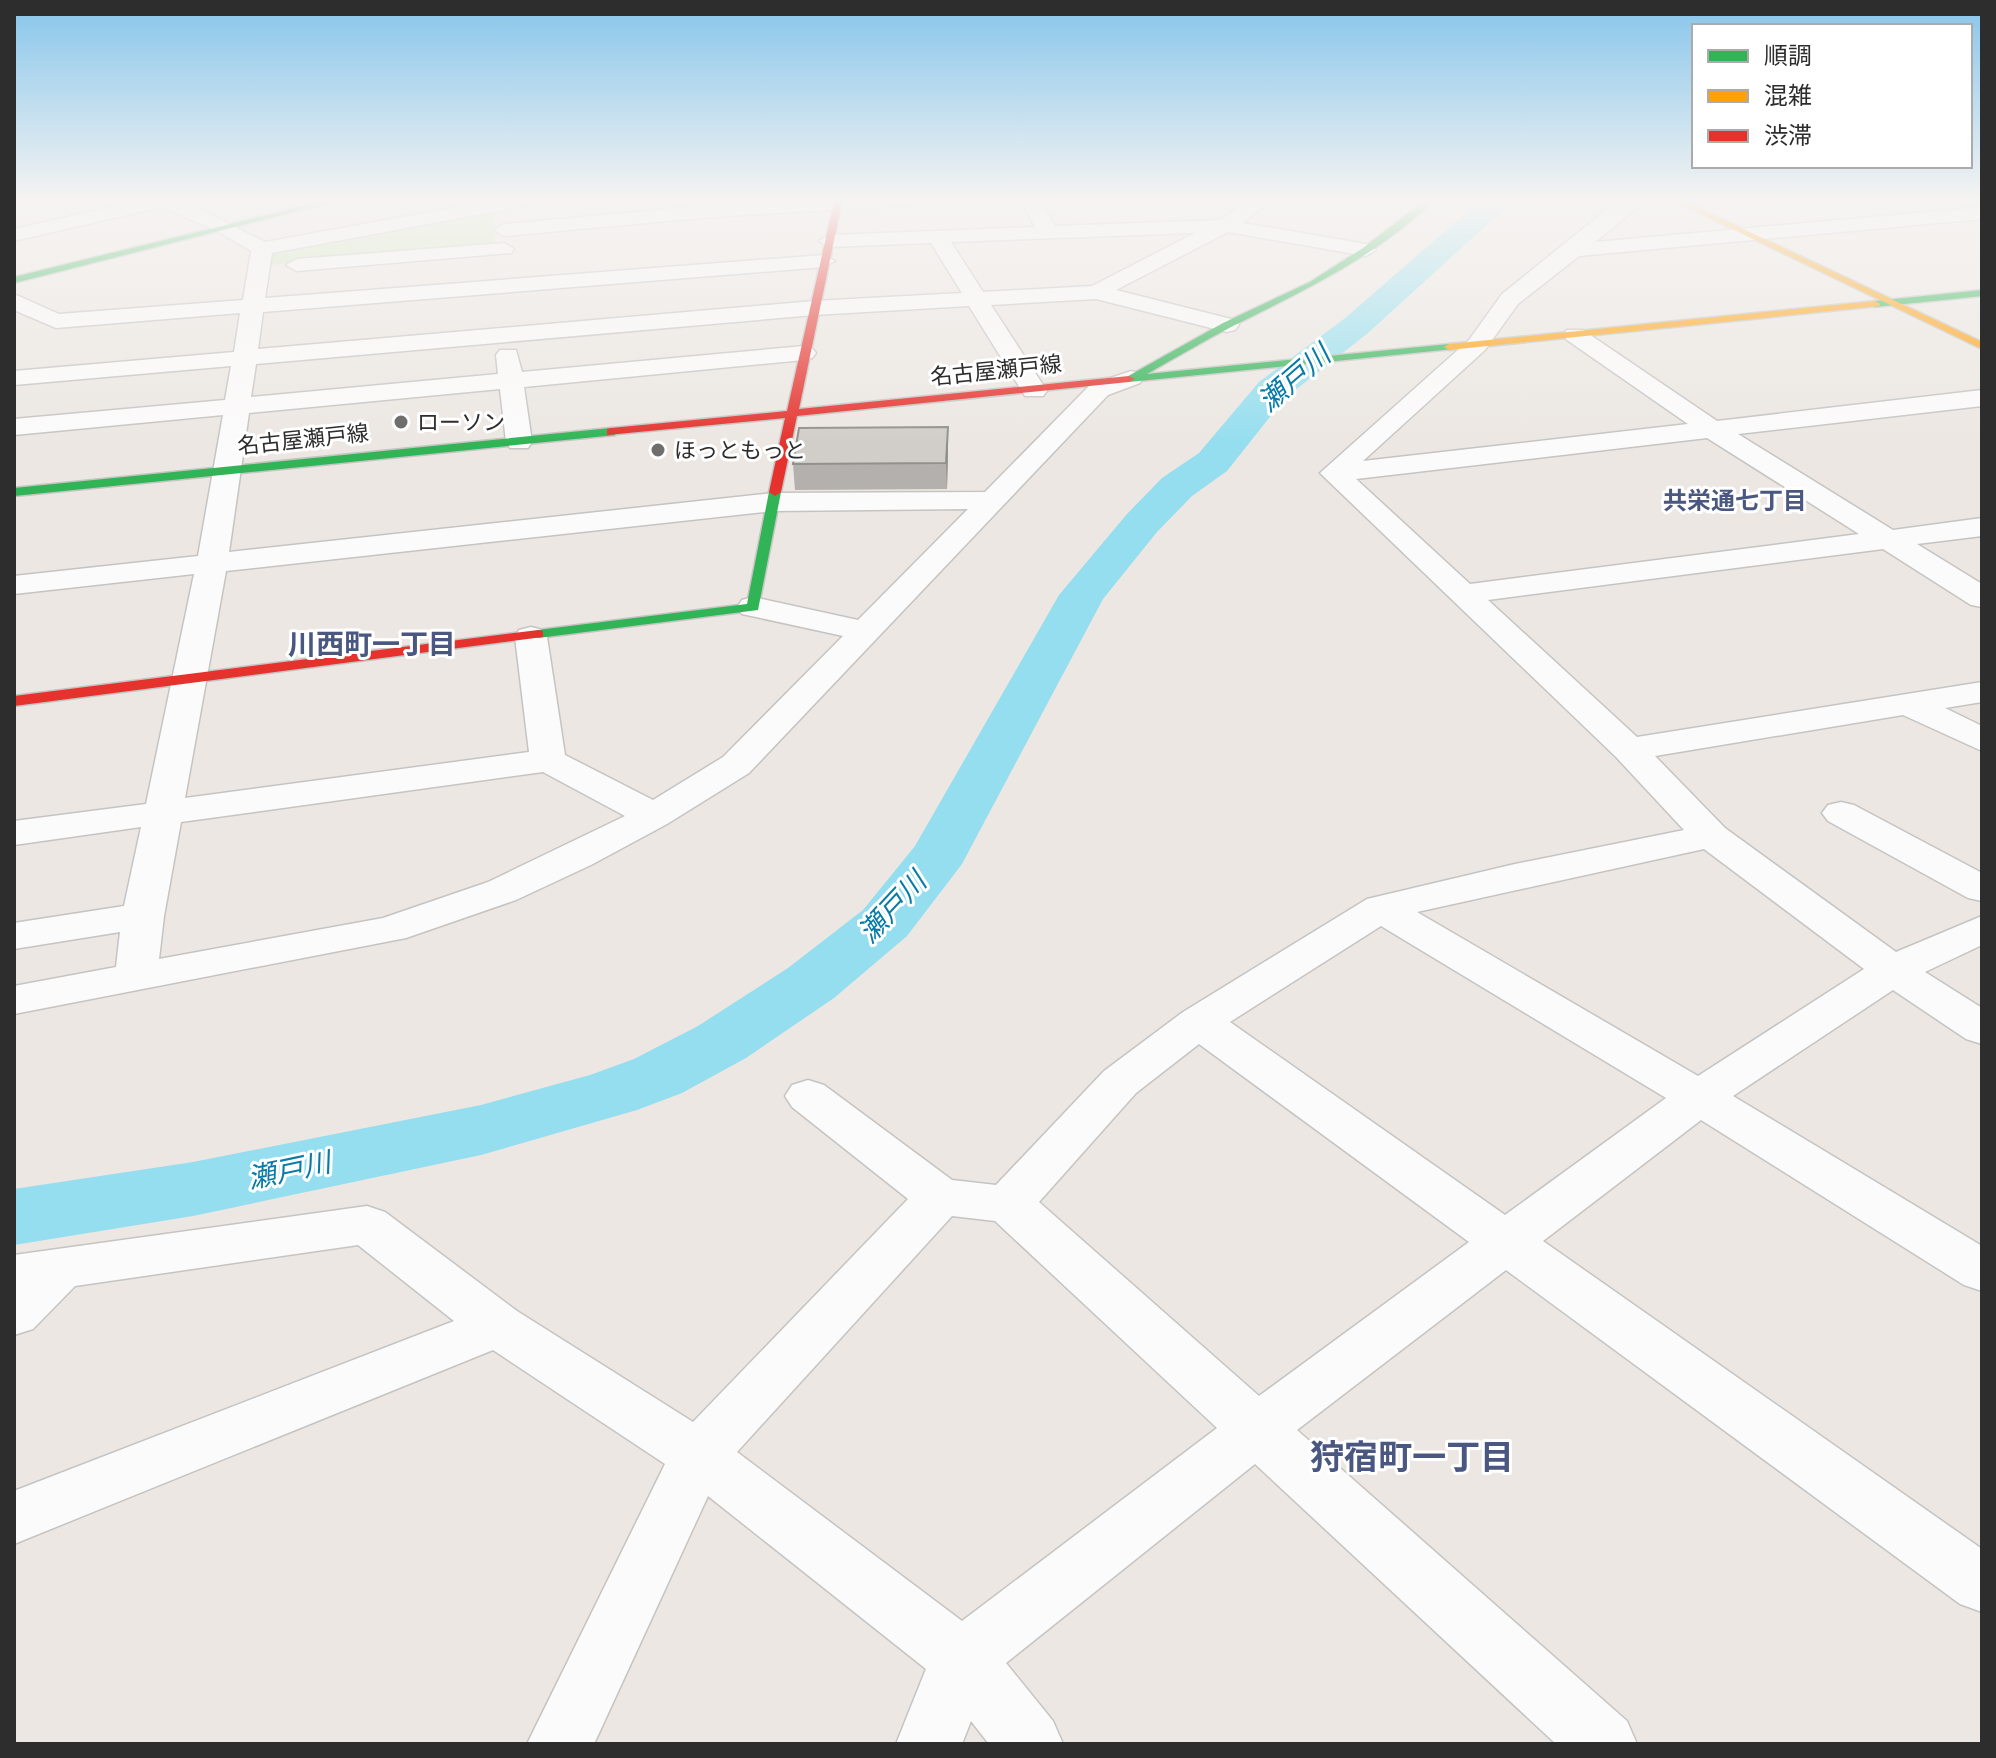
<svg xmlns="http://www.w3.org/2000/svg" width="1996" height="1758" viewBox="0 0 1996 1758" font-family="'IBM Plex Sans','Noto Sans JP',sans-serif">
  <rect width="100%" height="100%" fill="#ece7e2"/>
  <path fill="#d0e7ba" d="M494,207L495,247L269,265L270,250Z"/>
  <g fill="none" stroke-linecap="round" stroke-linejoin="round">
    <path fill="#94deef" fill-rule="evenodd" d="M1486,199H1520L1492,220L1368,333L1285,398L1227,471L1192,496L1157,532L1103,599L962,864L907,936L834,998L746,1058L682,1093L637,1110L481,1155L193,1216L14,1245V1189L193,1162L481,1105L590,1075L634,1059L698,1026L788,968L863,910L915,846L1059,595L1127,514L1162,478L1199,453L1259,382L1344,319L1472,208Z"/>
    <g stroke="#c5c4c3" stroke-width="3">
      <path id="street" d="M147,199H180L265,242L501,199H540L530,205L272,253L265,298L824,255L835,261L824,267L263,312L258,349L814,301L962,293L931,243L829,247L819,241L829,235L1035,227L1021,199H1039L1055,226L1220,220L1252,199H1273L1243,223L1366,244L1376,250L1366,256L1228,232L1116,290L1235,320L1239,325L1235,330L1227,332L1096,299L991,305L1047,391L1043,396H1025L969,306L814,315L256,364L251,397L498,374L496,355L500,350H516L522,372L804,346L812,348L816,353L812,358L804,360L524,387L532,442L528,448H510L506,442L500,389L249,413L229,552L773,493L985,492L1090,385L1131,371L1140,373L1143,378L1140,383L1108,395L749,773L667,824L591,865L516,900L406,938L14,1014V986L116,967L120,932L14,949V923L124,906L141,827L14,845V821L146,804L194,574L14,594V576L198,556L223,415L14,435V419L225,400L231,366L14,385V371L234,352L240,313L56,328L14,310V294L59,314L243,300L251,251L217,231L162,207L14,241V229ZM1195,233L1092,286L983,292L951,242ZM968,509L858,620L753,597L742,600L737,607L742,614L843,636L723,757L653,800L565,755L547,637L543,630L531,627L519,630L515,637L529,752L185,798L226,571L773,511ZM543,772L625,816L488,882L383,918L159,959L164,916L181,822Z
        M825,199H930L920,205L712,217L504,236L494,230L504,224L712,205Z
        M1620,199H1648L1595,242L1982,207V219L1579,256L1518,304L1485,350L1363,461L1688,424L1567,340L1563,335L1567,330H1583L1717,421L1982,390V406L1738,434L1893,530L1982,518V536L1917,544L1982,584V607L1971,605L1883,549L1488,600L1637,737L1982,682V702L1945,708L1982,726V751L1903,715L1655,756L1725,828L1896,952L1982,916V945L1925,972L1982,1008V1044L1966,1039L1893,990L1733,1096L1982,1246V1291L1964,1285L1701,1120L1543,1241L1982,1549V1612L1960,1604L1506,1270L1297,1430L1627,1721L1637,1744H1556L1255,1464L1006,1663L1053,1721L1063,1744H989L971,1721L962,1744H896L926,1669L708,1496L594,1744H527L665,1464L493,1350L14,1544V1491L454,1321L358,1245L75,1286L33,1329L14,1335V1255L367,1206L385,1212L517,1311L693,1422L908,1199L792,1107L785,1096L792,1085L808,1080L824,1085L952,1180L996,1185L1104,1071L1183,1012L1367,899L1515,864L1684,830L1616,757L1320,473L1469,340L1502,294ZM1707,438L1859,534L1470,584L1356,479ZM1704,849L1864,969L1698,1076L1417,912ZM1381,926L1666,1098L1505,1215L1230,1022ZM1199,1044L1469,1242L1259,1396L1039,1202L1136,1093ZM952,1216L995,1221L1217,1428L962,1621L737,1452Z
        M504,243L514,249L511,253L297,271L286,265L297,259Z
        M1841,802L1854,805L1982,873V901L1968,898L1828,821L1822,813L1828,805Z"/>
    </g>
    <g stroke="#c5c4c3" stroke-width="3">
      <path id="fast" d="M332,199H345L14,283V277Z
        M1427,199H1436C1377,256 1305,290 1233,326C1204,341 1175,358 1147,374L1449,344L1454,347L1453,349L1129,382L1123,379L1223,323L1310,282L1363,248Z
        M1982,290V296L1875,307L1870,304L1875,301Z
        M611,428L615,429V435L14,496V488Z
        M775,488L781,492L758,610L538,638L531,634L538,630L747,604L769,492Z"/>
    </g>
    <g stroke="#c5c4c3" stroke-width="3">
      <path id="slow" d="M1670,199H1680L1982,342V349Z
        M1875,301L1880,304L1879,306L1449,350L1444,347L1449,344Z"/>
    </g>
    <g stroke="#c5c4c3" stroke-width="3">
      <path id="jam" d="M832,199H840L842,202L799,409L1129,376L1135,379L1129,382L797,416L781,492L775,496L769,492L785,418L607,435V429L611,428L787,411L834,202Z
        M538,630L543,631V637L14,706V696Z"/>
    </g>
    <use href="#street" fill="#fcfbfb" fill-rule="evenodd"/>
    <use href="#fast" fill="#30b455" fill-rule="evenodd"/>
    <use href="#slow" fill="#ff9f0a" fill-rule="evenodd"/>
    <use href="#jam" fill="#e5322d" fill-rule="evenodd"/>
  </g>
  <path fill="#b4b0ad" d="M948,452L947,489L795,490L793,464Z"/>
  <path fill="#92908d" d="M948,427V452L947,489L946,463Z"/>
  <path fill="#d1cdc9" stroke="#92908d" stroke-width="2" d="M948,427L946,463L793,464L799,428Z"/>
  <linearGradient id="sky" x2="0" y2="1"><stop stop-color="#86c5eb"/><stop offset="0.45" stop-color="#f6f4f2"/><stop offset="1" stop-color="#f6f4f2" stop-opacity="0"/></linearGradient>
  <rect width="1996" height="445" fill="url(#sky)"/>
  <g fill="#706e6c" stroke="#fff" stroke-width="3">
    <circle cx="401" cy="422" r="8"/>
    <circle cx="658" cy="450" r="8"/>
  </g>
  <g text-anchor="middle" stroke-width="6" stroke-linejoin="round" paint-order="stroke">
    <g font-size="22" fill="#2d2d2d" stroke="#fff">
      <text transform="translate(996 370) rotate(-6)" y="8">名古屋瀬戸線</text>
      <text transform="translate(303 439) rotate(-6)" y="8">名古屋瀬戸線</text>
    </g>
    <g font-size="22" fill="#2d2d2d" stroke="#fff" text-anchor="start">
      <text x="417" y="430">ローソン</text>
      <text x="674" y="458">ほっともっと</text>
    </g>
    <g font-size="24" font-weight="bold" fill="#4a5881" stroke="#fff">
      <text x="1735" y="509">共栄通七丁目</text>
    </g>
    <g font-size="28" font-style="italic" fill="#077ba7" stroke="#fff">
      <text transform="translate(1294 378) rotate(-41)" y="10">瀬戸川</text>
      <text transform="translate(892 907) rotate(-47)" y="10">瀬戸川</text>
      <text transform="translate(289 1170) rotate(-12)" y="10">瀬戸川</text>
    </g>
    <g font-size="28" font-weight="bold" fill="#4a5881" stroke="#fff">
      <text x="372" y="654">川西町一丁目</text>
    </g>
    <g font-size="34" font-weight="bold" fill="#4a5881" stroke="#fff">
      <text x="1412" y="1469">狩宿町一丁目</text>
    </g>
  </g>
  <rect width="1996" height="1758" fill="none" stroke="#2d2d2d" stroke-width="32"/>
  <rect x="1692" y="24" width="280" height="144" fill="#ffffff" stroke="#ababab" stroke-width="2"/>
  <rect x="1708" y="50" width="40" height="12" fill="#30b455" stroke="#ababab" stroke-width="2"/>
  <text x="1764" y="64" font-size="24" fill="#2d2d2d">順調</text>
  <rect x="1708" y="90" width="40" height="12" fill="#ff9f0a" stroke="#ababab" stroke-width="2"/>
  <text x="1764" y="104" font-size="24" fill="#2d2d2d">混雑</text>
  <rect x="1708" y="130" width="40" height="12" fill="#e5322d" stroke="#ababab" stroke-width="2"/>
  <text x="1764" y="144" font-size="24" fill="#2d2d2d">渋滞</text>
</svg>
